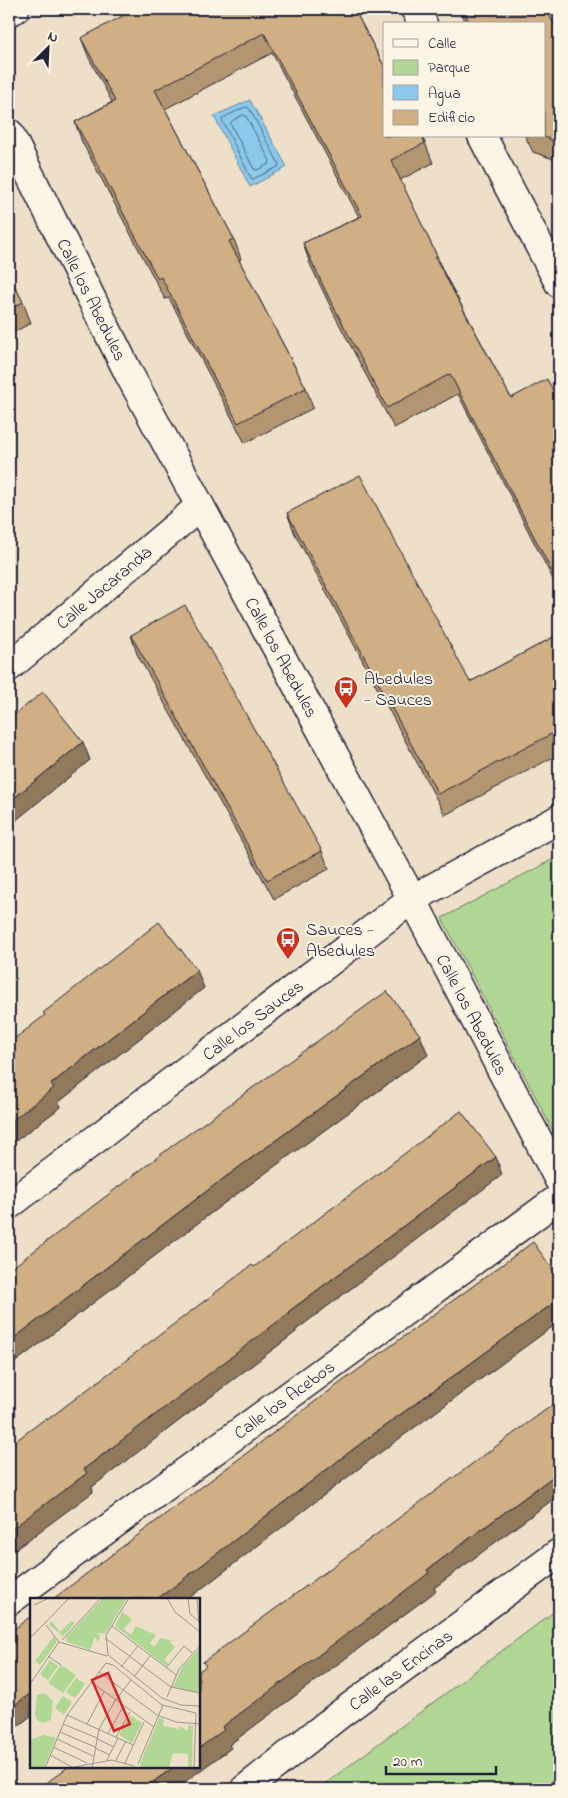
<svg xmlns="http://www.w3.org/2000/svg" width="568" height="1798" viewBox="0 0 568 1798" font-family="'Indie Flower',sans-serif">
  <rect width="100%" height="100%" fill="#eee0c8"/>
  <filter id="ink" filterUnits="userSpaceOnUse"><feTurbulence type="fractalNoise" baseFrequency=".02" numOctaves="2"/><feDisplacementMap in="SourceGraphic" scale="10" xChannelSelector="R" yChannelSelector="G"/><feConvolveMatrix kernelMatrix="1 2 1 2 8 2 1 2 1" color-interpolation-filters="sRGB"/></filter>
  <g filter="url(#ink)">
    <path fill="#b0d793" stroke="#697c67" d="M559,856V1142L442,918Z
      M559,1608V1789H318Z"/>
    <path fill="#8ac9eb" stroke="#6086a5" d="M250,100L287,167L250,187L214,116Z"/>
    <g fill="none" stroke-linecap="round" stroke-linejoin="round">
      <path stroke="#4c6581" stroke-width="1" d="M246,107L249,108L279,164L278,167L253,179L251,178L222,120L223,118Z
        M243,115L246,116L270,161L269,164L257,170L254,169L230,123L232,121Z"/>
      <g stroke="#22223b" stroke-width="31">
        <g id="street">
          <path d="M415,9L423,24"/>
          <path d="M9,12L15,9"/>
          <path id="s1" d="M9,133L129,374L412,899L559,1180"/>
          <path d="M482,136L559,283"/>
          <path id="s2" d="M9,667L199,507"/>
          <path id="s3" d="M9,1205L412,899L559,819"/>
          <path id="s4" d="M9,1601L559,1198"/>
          <path id="s5" d="M245,1789L339,1715L559,1553"/>
        </g>
      </g>
      <use href="#street" stroke="#fcf5e5" stroke-width="28"/>
    </g>
    <path fill="#b29671" stroke="#22223b" d="M354,9L425,143L433,163L400,180L437,256L443,271L511,398L559,402V591L458,394L394,428L335,316L310,264L303,243L359,217L272,53L165,109L234,239L241,259L239,260L306,388L313,408L245,443L169,298L165,299L82,142L75,122L112,102L89,58L81,38Z
      M459,9H546L559,33V161L533,152L525,136H544V24H467Z
      M9,275L23,302L31,323L9,335Z
      M287,513L470,682L559,634V754L445,815L295,534Z
      M131,635L322,851L329,869L274,899L137,654Z"/>
    <path fill="#917a5c" stroke="#22223b" d="M83,742L90,760L9,826V802Z
      M197,970L204,988L59,1102L61,1107L9,1146V1123L51,1084Z
      M420,1035L428,1055L223,1204L13,1364L14,1366L9,1370V1342L216,1184Z
      M496,1157L502,1175L296,1330V1332L92,1487L93,1492L9,1554V1531L84,1469L288,1312Z
      M559,1299V1322L370,1460L188,1599H157L364,1441Z
      M559,1472V1495L434,1588L436,1591L229,1745L231,1748L175,1789H143L174,1767H199V1748L222,1727L427,1570Z
      M31,1693V1716L9,1733V1709Z"/>
    <path fill="#cfaf83" stroke="#22223b" d="M136,9H354L384,66V136H422L425,143L391,160L437,256L435,257L511,398L547,379L559,402V585L450,374L387,408L328,296L303,243L362,216L264,33L155,90L234,239L229,241L306,388L238,423L161,277L158,279L75,122L115,101L81,38Z
      M463,9H546L559,33V143L542,136H544V24H470Z
      M9,275L23,302L9,310Z
      M360,475L470,682L559,634V730L438,794L287,513Z
      M185,605L322,851L267,880L131,635Z
      M43,692L83,742L9,802V719Z
      M159,922L197,970L51,1084L54,1088L9,1123V1043L45,1015L43,1013Z
      M387,991L420,1035L216,1184L9,1342V1270L176,1143Z
      M461,1111L496,1157L288,1312L289,1313L84,1469L87,1473L9,1531V1446L46,1418L47,1420L252,1265L254,1267Z
      M533,1242L559,1278V1299L364,1441L172,1588L157,1599H53L317,1400Z
      M559,1400V1472L427,1570L429,1573L222,1727L224,1730L199,1748V1671L206,1666L203,1662Z
      M31,1616V1693L9,1709V1633Z
      M68,1767H174L143,1789H38Z"/>
  </g>
  <defs>
    <g id="bus-pin" transform="scale(1.25)"><path d="M0 17L-7.5 6A9.5 9.5 0 1 1 7.5 6Z" fill="#c8321e" stroke="#fcf5e5"/><path d="M-5-6H5V4H4V6H2V4H-2V6H-4V4H-5ZM-3.5-4V0h7V-4ZM-3.5 1.2v1.5H-2V1.2ZM2 1.2v1.5H3.5V1.2Z" fill="#fff"/></g>
  </defs>
  <g fill-rule="evenodd">
    <use href="#bus-pin" x="346" y="688"/>
    <use href="#bus-pin" x="288" y="939"/>
  </g>
  <g text-anchor="middle" stroke-width="4" stroke-linejoin="round" paint-order="stroke">
    <g font-size="18" fill="#22223b" stroke="#fcf5e5">
      <text dy="6" stroke="none"><textPath href="#s1" startOffset="186">Calle los Abedules</textPath></text>
      <text dy="6" stroke="none"><textPath href="#s2" startOffset="124">Calle Jacaranda</textPath></text>
      <text dy="6" stroke="none"><textPath href="#s1" startOffset="591">Calle los Abedules</textPath></text>
      <text dy="6" stroke="none"><textPath href="#s1" startOffset="996">Calle los Abedules</textPath></text>
      <text dy="6" stroke="none"><textPath href="#s3" startOffset="306">Calle los Sauces</textPath></text>
      <text dy="6" stroke="none"><textPath href="#s4" startOffset="341">Calle los Acebos</textPath></text>
      <text dy="6" stroke="none"><textPath href="#s5" startOffset="196">Calle las Encinas</textPath></text>
    </g>
    <g font-size="18" fill="#22223b" stroke="#fcf5e5" text-anchor="start">
      <text x="364" y="684">Abedules<tspan x="364" dy="21">- Sauces</tspan></text>
      <text x="306" y="935">Sauces -<tspan x="306" dy="21">Abedules</tspan></text>
    </g>
  </g>
  <g transform="translate(30 1598)">
    <rect width="170" height="170" fill="#eee0c8"/>
    <path d="M73,0H97L76,35H67L70,38L68,44L65,39L60,52L37,44L36,39ZM92,14L102,21L94,31L101,37L106,28L126,37L120,45L124,49L131,40L144,43H139L145,49L134,62L139,66L136,68L85,28ZM21,23L30,34L41,23L45,25L33,38L19,27ZM24,38L27,44L10,67L5,63ZM170,50V91L166,95L143,89L152,69ZM20,62L28,68L18,82L10,76ZM31,67L46,77L33,95L18,85ZM46,80L55,86L45,100L36,94ZM15,95L23,103L21,122L13,125L7,122L5,116L7,97ZM33,98L42,104L34,117L25,110ZM100,117L112,125L102,145L89,137ZM129,120L134,121L133,128L149,131L150,128L157,133L159,127L163,128L162,170H158V156L143,155L139,170H112L110,166ZM13,137L26,140L14,170H0V142Z" fill="#b0d793"/>
    <path fill="none" stroke="#9c9490" stroke-width="1" d="M137,0L145,14L170,34M158,0L160,16L169,23M167,1L169,25M4,7L19,0M13,27L39,0M16,27L29,44L77,58M82,28L146,77M0,40L13,27M75,40L141,89L170,95M32,42L71,0M78,57L132,100L151,107L170,108M78,57L76,37L99,0M18,58L31,67M76,65L83,67L132,107L166,115M91,69L108,48M136,70L154,48L162,55M69,74L127,117L146,124L170,126M104,79L120,58M61,84L124,129M0,86L29,44M137,99L149,71L170,48M37,117L103,147M33,126L67,140M57,126L74,94M30,134L65,149M78,135L93,109M86,139L100,114M27,141L63,158M67,141L84,149M23,149L57,165M65,150L80,157M20,157L42,169M77,162L88,140M86,162L96,143M95,165L114,124M108,166L133,107M15,170L37,117L76,65M39,170L82,162L104,168M62,170L69,131L85,103L101,82M164,170L166,115"/>
    <path fill="#d62828" fill-opacity="0.15" stroke="#d62828" stroke-width="2.5" d="M78,75L100,126L84,133L62,82Z"/>
    <rect width="170" height="170" fill="none" stroke="#22223b" stroke-width="2.5"/>
  </g>
  <rect width="568" height="1798" fill="none" stroke="#fcf5e5" stroke-width="30"/>
  <rect x="15" y="15" width="538" height="1768" fill="none" stroke="#22223b" stroke-width="2" filter="url(#ink)"/>
  <rect x="383" y="22" width="162" height="115" fill="#fcf5e5" stroke="#a5a1a1"/>
  <rect x="393" y="39" width="25" height="8" fill="#fcf5e5" stroke="#a5a1a1"/>
  <text x="428" y="48" font-size="15" fill="#22223b">Calle</text>
  <rect x="393" y="60" width="25" height="15" fill="#b0d793" stroke="#a5a1a1"/>
  <text x="428" y="72" font-size="15" fill="#22223b">Parque</text>
  <rect x="393" y="85" width="25" height="15" fill="#8ac9eb" stroke="#a5a1a1"/>
  <text x="428" y="98" font-size="15" fill="#22223b">Agua</text>
  <rect x="393" y="110" width="25" height="15" fill="#cfaf83" stroke="#a5a1a1"/>
  <text x="428" y="122" font-size="15" fill="#22223b">Edificio</text>
  <g transform="translate(48 48) rotate(24)" stroke="#fcf5e5" stroke-width="4" paint-order="stroke">
  <path d="M0-4L9 19L0 12L-9 19Z" fill="#22223b"/>
  <text y="-8" font-size="14" font-weight="bold" text-anchor="middle" fill="#22223b">N</text>
  </g>
  <path d="M386 1766v8h110v-8" fill="none" stroke="#22223b" stroke-width="2.5"/>
  <text x="393" y="1766" font-size="15" fill="#22223b" stroke="#fcf5e5" stroke-width="4" paint-order="stroke">20 m</text>
</svg>
